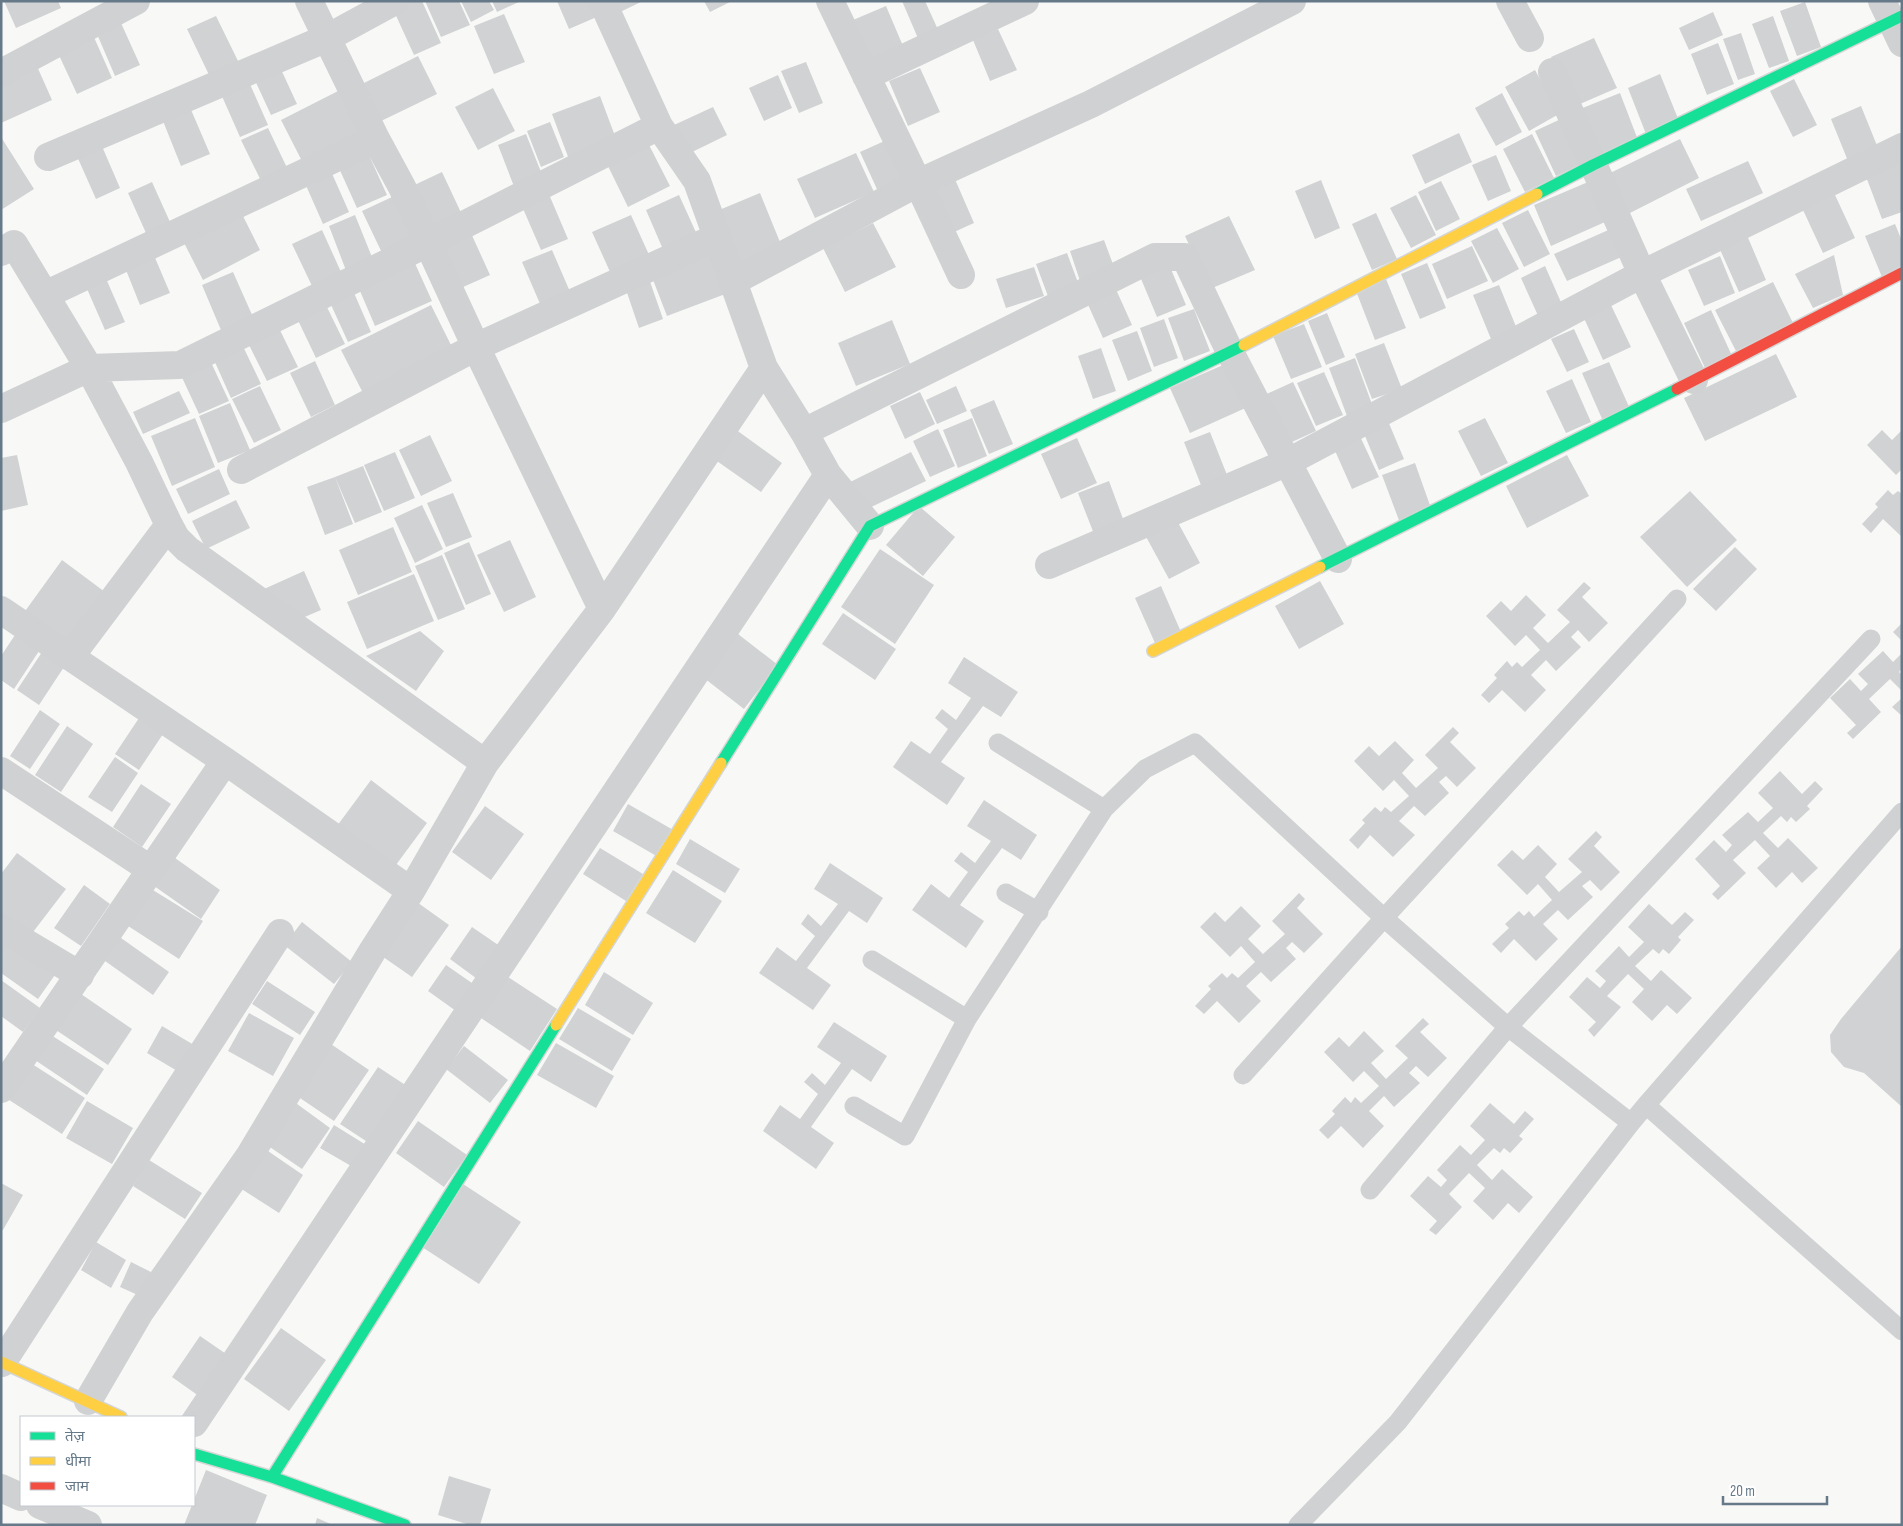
<svg xmlns="http://www.w3.org/2000/svg" width="1903" height="1526" viewBox="0 0 1903 1526" font-family="'Sofia Sans Condensed','Noto Sans Devanagari',sans-serif">
  <rect width="100%" height="100%" fill="#f8f8f7"/>
  <path fill="#d0d2d3" d="M4,1H58L61,8L16,28Z
    M411,1H422L441,43L414,55L393,9Z
    M425,1H459L470,25L441,37Z
    M461,1H489L494,10L471,22Z
    M492,1H521L497,12Z
    M557,1H593L599,16L569,29Z
    M613,1H643L618,13Z
    M704,1H732L710,12Z
    M902,1H925L940,34L920,43Z
    M1805,2L1821,47L1797,56L1780,11Z
    M886,6L906,53L873,67L853,20Z
    M1713,12L1723,35L1689,50L1679,28Z
    M504,14L525,62L494,74L474,26Z
    M216,16L240,65L211,79L187,29Z
    M1773,16L1789,61L1769,68L1752,24Z
    M121,23L140,65L115,76L97,34Z
    M998,29L1017,70L990,81L973,40Z
    M1741,33L1755,74L1738,80L1723,39Z
    M93,35L112,78L77,94L57,51Z
    M1594,38L1617,88L1573,107L1551,57Z
    M1718,43L1734,84L1707,95L1691,54Z
    M418,56L437,94L379,122L360,85Z
    M806,62L823,103L799,113L781,71Z
    M36,64L52,100L1,123V80Z
    M279,65L297,104L271,115L253,76Z
    M920,68L940,112L908,126L889,81Z
    M1535,70L1559,114L1529,131L1505,87Z
    M1660,74L1679,121L1646,134L1628,88Z
    M778,75L792,108L764,121L749,88Z
    M1794,79L1817,125L1793,137L1770,91Z
    M249,82L268,125L240,137L221,94Z
    M344,88L368,135L305,167L281,120Z
    M493,88L515,131L478,150L455,107Z
    M1502,93L1522,132L1496,146L1475,108Z
    M1620,93L1638,140L1594,158L1575,111Z
    M600,96L618,144L570,162L552,114Z
    M189,105L210,154L181,166L161,116Z
    M1861,106L1878,148L1848,161L1831,119Z
    M713,107L727,135L688,154L674,125Z
    M1563,118L1584,163L1556,176L1535,131Z
    M550,122L564,157L541,167L527,131Z
    M268,128L290,174L264,187L241,140Z
    M1459,133L1472,162L1425,184L1412,155Z
    M526,134L543,177L515,189L498,145Z
    M1532,134L1554,178L1525,192L1503,149Z
    M1,137L34,189L1,210Z
    M889,139L910,185L881,198L860,152Z
    M1680,139L1699,178L1626,215L1606,175Z
    M648,143L670,186L628,207L607,164Z
    M101,144L120,188L96,199L76,154Z
    M368,153L387,195L357,208L338,166Z
    M856,153L874,192L815,218L797,179Z
    M1496,155L1511,191L1488,201L1472,165Z
    M1748,161L1763,193L1701,221L1686,189Z
    M1902,162V212L1882,219L1865,174Z
    M330,169L349,212L323,224L304,181Z
    M442,172L464,219L429,235L408,188Z
    M954,177L974,223L952,233L932,188Z
    M1321,180L1340,228L1315,239L1295,191Z
    M1441,181L1460,219L1436,231L1418,192Z
    M152,182L170,222L146,233L128,193Z
    M1588,182L1605,222L1551,246L1534,205Z
    M548,192L568,239L541,250L521,204Z
    M760,193L782,247L734,266L712,213Z
    M679,195L699,239L665,254L646,210Z
    M1416,195L1436,235L1411,248L1390,208Z
    M1835,195L1855,238L1823,253L1803,210Z
    M392,197L412,241L383,255L362,211Z
    M238,206L260,250L203,280L180,235Z
    M1528,210L1550,254L1524,267L1502,223Z
    M1376,213L1397,259L1372,270L1352,224Z
    M355,215L374,262L347,273L329,226Z
    M631,215L650,257L611,274L592,232Z
    M1229,216L1255,270L1210,289L1185,236Z
    M873,223L896,267L845,292L823,248Z
    M1895,224L1902,241V269L1882,277L1865,236Z
    M1497,228L1519,269L1493,283L1471,241Z
    M1613,228L1626,255L1567,281L1554,254Z
    M322,230L341,272L312,286L292,244Z
    M470,231L490,275L452,292L432,248Z
    M1746,233L1766,280L1739,292L1718,245Z
    M1104,240L1117,275L1082,287L1070,251Z
    M1472,246L1488,281L1447,299L1432,264Z
    M710,249L728,293L667,316L650,272Z
    M552,250L571,294L541,306L522,262Z
    M153,253L170,293L140,305L124,265Z
    M1067,253L1080,288L1049,299L1036,264Z
    M1834,255L1843,295L1813,308L1795,274Z
    M1720,256L1735,293L1704,306L1688,270Z
    M413,259L432,301L375,326L357,284Z
    M1168,262L1186,305L1157,317L1139,274Z
    M1427,263L1446,308L1420,319L1401,274Z
    M1545,266L1564,309L1540,320L1521,278Z
    M1034,267L1044,296L1006,308L996,279Z
    M233,272L253,317L221,330L202,285Z
    M647,273L663,319L639,328L623,281Z
    M104,274L125,322L105,330L84,282Z
    M1386,279L1406,328L1375,340L1356,291Z
    M1773,282L1793,323L1736,351L1715,310Z
    M1114,285L1132,325L1103,338L1085,298Z
    M1499,285L1517,329L1491,339L1473,295Z
    M351,286L371,332L348,342L327,296Z
    M324,301L345,344L316,358L295,314Z
    M1610,303L1631,347L1603,360L1583,316Z
    M431,305L454,351L364,395L341,350Z
    M1194,309L1210,351L1184,361L1168,318Z
    M1711,310L1733,358L1706,370L1684,323Z
    M1327,313L1345,357L1326,365L1308,321Z
    M1164,319L1178,358L1154,367L1140,328Z
    M892,320L910,364L856,386L838,343Z
    M276,322L298,367L267,381L245,337Z
    M1304,324L1322,367L1291,379L1273,336Z
    M1574,329L1589,362L1567,372L1551,339Z
    M1137,331L1152,371L1128,381L1112,340Z
    M239,338L261,384L231,398L210,351Z
    M1384,343L1402,389L1372,399L1355,354Z
    M1101,348L1116,391L1093,399L1078,356Z
    M1776,354L1797,397L1705,441L1684,398Z
    M209,358L229,401L199,414L179,371Z
    M1355,358L1373,407L1347,416L1329,368Z
    M315,361L335,405L311,417L290,373Z
    M1230,362L1250,406L1190,433L1170,388Z
    M1609,362L1630,409L1603,421L1582,373Z
    M1324,372L1343,415L1316,426L1297,383Z
    M1572,379L1591,422L1566,433L1546,391Z
    M1293,382L1316,431L1283,446L1260,397Z
    M260,386L281,430L254,443L232,399Z
    M956,386L967,411L937,424L926,400Z
    M179,391L190,413L143,434L133,412Z
    M920,392L935,424L905,439L890,406Z
    M994,400L1013,444L989,454L970,410Z
    M230,403L250,450L218,463L199,416Z
    M195,418L215,467L172,486L151,436Z
    M972,418L987,456L958,468L943,430Z
    M1485,418L1508,463L1481,476L1458,431Z
    M1388,421L1404,459L1379,470L1363,431Z
    M735,429L782,463L761,492L714,459Z
    M938,429L955,466L930,477L913,441Z
    M1882,430L1892,440L1902,430V469L1896,475L1867,445Z
    M1210,432L1227,475L1201,485L1184,442Z
    M1358,432L1379,477L1352,489L1332,444Z
    M430,435L452,481L421,496L399,450Z
    M1077,438L1097,483L1061,499L1041,454Z
    M395,452L415,498L384,511L364,465Z
    M911,452L926,481L867,509L844,485Z
    M17,455L28,505L1,511V458Z
    M1567,455L1589,496L1527,528L1506,486Z
    M1415,463L1432,511L1400,523L1382,475Z
    M363,466L382,512L355,523L335,477Z
    M219,469L230,494L188,514L176,489Z
    M335,477L353,524L325,535L307,487Z
    M1109,481L1126,527L1096,539L1078,493Z
    M1888,490L1893,495L1898,491L1902,494V537L1883,519L1871,533L1862,524L1878,507L1875,504Z
    M1690,491L1737,540L1687,587L1640,537Z
    M453,493L472,537L446,547L427,503Z
    M236,500L250,528L206,549L192,521Z
    M422,505L443,549L415,563L394,518Z
    M919,506L955,537L923,576L886,545Z
    M1175,517L1200,563L1169,579L1144,533Z
    M393,527L412,572L358,595L339,550Z
    M510,540L536,597L504,612L477,555Z
    M469,542L491,594L466,605L444,553Z
    M1735,547L1757,569L1716,611L1693,589Z
    M880,549L934,585L895,644L841,607Z
    M442,555L465,609L438,620L415,566Z
    M62,560L105,592L67,645L23,614Z
    M304,571L321,610L300,619L253,594Z
    M414,574L434,621L367,649L347,602Z
    M1320,581L1344,624L1299,649L1275,606Z
    M1584,582L1591,588L1582,597L1608,623L1589,642L1578,630L1571,637L1581,647L1556,671L1546,660L1531,675L1546,690L1525,712L1502,690L1489,703L1481,695L1497,678L1494,675L1507,661L1512,667L1517,662L1522,667L1540,650L1526,635L1515,646L1486,616L1501,601L1511,611L1526,595L1546,615L1533,628L1548,643L1570,622L1557,610Z
    M1161,586L1181,632L1155,643L1135,598Z
    M843,613L896,649L875,680L822,644Z
    M1902,623V641L1893,632Z
    M420,631L444,651L416,691L366,656Z
    M17,632L41,648L14,689L1,680V656Z
    M738,634L778,665L744,709L704,678Z
    M44,649L66,664L39,705L17,690Z
    M1883,651L1893,662L1902,653V668L1899,672L1902,675V691L1890,679L1869,699L1881,712L1853,739L1847,733L1856,725L1830,698L1850,679L1861,691L1868,684L1858,674Z
    M964,657L1018,692L1001,717L983,706L941,762L965,778L947,805L893,767L911,741L930,754L948,729L935,718L942,709L956,720L971,698L948,683Z
    M1902,698V716L1892,707Z
    M40,710L60,724L30,769L10,756Z
    M141,715L165,731L139,770L115,754Z
    M67,726L93,744L61,792L35,775Z
    M1453,727L1459,733L1450,742L1476,768L1457,787L1446,776L1439,782L1449,793L1425,816L1414,806L1399,821L1415,835L1393,857L1370,835L1358,849L1349,840L1365,823L1362,820L1375,807L1381,812L1385,807L1391,812L1409,796L1394,780L1383,791L1354,761L1369,746L1379,756L1395,741L1414,760L1402,773L1416,788L1438,768L1425,755Z
    M115,757L138,773L112,812L88,797Z
    M1780,771L1802,794L1815,781L1823,789L1807,806L1810,809L1796,822L1791,817L1787,822L1781,816L1763,833L1778,848L1788,838L1818,868L1802,883L1792,872L1776,888L1757,868L1770,856L1755,840L1733,860L1746,873L1718,900L1712,894L1720,886L1695,859L1714,840L1726,852L1732,845L1722,835L1748,812L1758,822L1773,808L1758,793Z
    M371,780L427,823L390,873L334,830Z
    M141,784L171,804L142,847L113,827Z
    M984,800L1037,835L1021,860L1002,848L960,905L984,921L966,948L912,910L931,884L949,898L968,872L954,861L961,852L975,863L991,841L967,826Z
    M628,804L675,831L660,858L613,831Z
    M485,806L524,834L491,880L452,852Z
    M1596,831L1602,837L1594,846L1620,872L1601,891L1590,880L1582,886L1593,897L1568,920L1558,910L1543,924L1558,939L1536,961L1514,939L1501,953L1492,944L1509,928L1505,924L1519,911L1524,916L1529,911L1534,917L1552,900L1538,884L1527,895L1497,865L1512,850L1523,860L1538,845L1557,864L1545,877L1559,892L1582,872L1568,859Z
    M690,839L740,869L725,893L676,864Z
    M600,848L643,874L626,901L583,874Z
    M17,853L66,889L30,936L1,915V874Z
    M168,853L220,890L201,919L147,881Z
    M830,863L883,898L867,923L849,911L807,968L831,985L813,1010L759,973L777,947L796,961L815,936L801,924L808,914L821,926L838,904L814,889Z
    M673,870L722,901L695,943L646,913Z
    M84,885L110,904L81,946L54,928Z
    M148,887L203,921L179,959L125,924Z
    M1299,893L1305,899L1297,908L1323,934L1304,953L1292,942L1286,948L1296,959L1271,982L1261,972L1246,986L1261,1001L1239,1023L1217,1001L1204,1014L1195,1006L1211,989L1208,986L1222,973L1227,978L1232,973L1238,978L1255,962L1241,946L1230,957L1200,927L1215,912L1225,922L1241,906L1261,926L1248,939L1263,954L1285,934L1272,921Z
    M414,900L449,925L412,977L376,952Z
    M1649,904L1672,925L1685,912L1694,920L1678,937L1681,940L1669,954L1663,949L1659,954L1653,949L1635,966L1651,981L1661,970L1692,998L1677,1014L1667,1005L1652,1021L1632,1002L1644,989L1628,974L1607,996L1621,1007L1594,1037L1588,1030L1596,1022L1569,997L1587,977L1600,988L1606,981L1595,971L1619,946L1629,957L1644,942L1628,927Z
    M302,922L352,962L334,984L284,945Z
    M472,927L507,951L484,984L450,959Z
    M114,933L169,972L153,995L98,956Z
    M1,934L57,972L38,999L1,973Z
    M1902,946V1107L1864,1073L1844,1067L1831,1052L1830,1035L1841,1019Z
    M446,965L482,990L463,1016L428,991Z
    M604,972L653,1003L633,1035L585,1005Z
    M508,977L557,1009L530,1051L481,1018Z
    M1,980L40,1008L23,1032L1,1016Z
    M267,981L315,1012L300,1035L252,1004Z
    M81,994L132,1029L108,1065L56,1030Z
    M578,1008L631,1039L612,1071L559,1039Z
    M249,1013L294,1038L273,1076L228,1051Z
    M1423,1018L1429,1024L1420,1032L1447,1058L1428,1077L1416,1066L1409,1073L1420,1083L1394,1107L1384,1096L1369,1111L1384,1126L1363,1148L1341,1126L1328,1139L1319,1130L1335,1114L1332,1111L1345,1097L1351,1103L1355,1097L1361,1103L1379,1086L1364,1071L1353,1082L1324,1052L1339,1037L1349,1047L1364,1031L1384,1051L1371,1063L1386,1079L1408,1058L1395,1046Z
    M834,1022L887,1056L871,1082L852,1069L811,1127L834,1143L816,1169L763,1131L780,1105L800,1119L818,1094L804,1082L812,1073L825,1085L841,1063L817,1047Z
    M162,1026L199,1048L184,1075L147,1053Z
    M51,1035L104,1069L87,1095L35,1060Z
    M325,1040L369,1070L334,1121L291,1092Z
    M556,1043L614,1076L596,1108L537,1075Z
    M464,1046L508,1080L490,1103L446,1069Z
    M29,1062L85,1098L62,1134L6,1098Z
    M378,1067L410,1088L372,1145L340,1124Z
    M87,1101L133,1128L112,1164L66,1138Z
    M293,1101L330,1128L302,1169L264,1143Z
    M1490,1103L1514,1124L1525,1111L1534,1119L1519,1136L1523,1139L1510,1153L1504,1148L1500,1153L1494,1148L1477,1165L1492,1180L1502,1169L1533,1197L1519,1213L1508,1203L1493,1220L1473,1201L1485,1188L1469,1173L1449,1194L1462,1207L1436,1235L1429,1230L1437,1221L1410,1196L1428,1176L1441,1187L1447,1180L1437,1170L1460,1145L1471,1155L1485,1140L1470,1126Z
    M418,1121L467,1155L444,1187L396,1153Z
    M334,1125L371,1148L358,1170L320,1148Z
    M265,1149L303,1175L279,1213L240,1188Z
    M149,1160L202,1193L185,1219L133,1186Z
    M1,1183L23,1195L3,1230H1Z
    M463,1184L521,1222L479,1284L422,1247Z
    M96,1242L126,1260L111,1288L81,1270Z
    M131,1262L151,1272L140,1296L120,1287Z
    M281,1328L326,1360L289,1411L244,1379Z
    M200,1336L232,1358L203,1399L172,1377Z
    M206,1470L267,1495L255,1525H184L192,1505H194V1500Z
    M449,1476L491,1489L480,1525H470L438,1515Z
    M317,1518L333,1525H315Z"/>
  <g fill="none" stroke-linecap="round" stroke-linejoin="round">
    <g stroke="#d4d6d6" stroke-width="14">
      <path id="fast" d="M1537,194L1593,165L1902,16
        M1320,567L1677,389
        M721,763L870,526L1244,345
        M194,1454L272,1477L405,1525
        M272,1477L556,1025"/>
    </g>
    <g stroke="#d4d6d6" stroke-width="14">
      <path id="slow" d="M1244,345L1537,194
        M1153,651L1320,567
        M556,1025L721,763
        M1,1362L121,1417"/>
    </g>
    <g stroke="#d4d6d6" stroke-width="14">
      <path id="jam" d="M1677,389L1902,273"/>
    </g>
    <path stroke="#d0d1d2" stroke-width="19" d="M998,743L1104,809
      M1902,812L1646,1105L1902,1331
      M1006,893L1039,912
      M872,960L967,1019
      M1243,1075L1384,918L1677,599
      M854,1106L905,1136L967,1019L1104,809L1145,769L1195,743L1384,918L1508,1027L1631,1123L1646,1105
      M1370,1190L1508,1027L1871,639
      M1298,1525L1398,1422L1631,1123"/>
    <path stroke="#d0d1d2" stroke-width="28" d="M309,1L376,139L402,187L476,347L602,609
      M602,1L659,126L697,181L764,368L804,432L828,475L870,526
      M830,1L918,183L961,275
      M1510,1L1530,38
      M1882,1L1902,43
      M1552,72L1642,274L1694,380
      M1,73L136,1
      M866,76L1025,1
      M48,157L327,38L395,1
      M1,252L14,244L89,368L139,462L169,525L176,538L187,549L485,763
      M734,281L918,183L1091,104L1292,1
      M45,295L376,139
      M1,409L89,368L180,365L428,243L659,126
      M804,432L1155,257H1185L1230,352L1338,559
      M241,470L476,347L717,237
      M1049,565L1288,462L1642,274L1902,147
      M1,610L225,761L411,891
      M70,657L169,525
      M1,771L150,869
      M1,928L80,975
      M1,1089L225,761
      M2,1363L280,933
      M88,1401L140,1312L250,1155L373,950L411,891L485,763L602,609L764,368
      M194,1423L828,475
      M1,1488L21,1497
      M40,1505L88,1525"/>
    <use href="#fast" stroke="#16e098" stroke-width="11"/>
    <use href="#slow" stroke="#ffcf43" stroke-width="11"/>
    <use href="#jam" stroke="#f24e42" stroke-width="11"/>
  </g>
  <rect width="1903" height="1526" fill="none" stroke="#667989" stroke-width="5"/>
  <rect x="20" y="1416" width="175" height="90" fill="#ffffff" stroke="#c2c9d0"/>
  <rect x="30" y="1432" width="25" height="8" fill="#16e098" stroke="#c2c9d0"/>
  <text x="65" y="1441" font-size="15" fill="#667989">तेज़</text>
  <rect x="30" y="1457" width="25" height="8" fill="#ffcf43" stroke="#c2c9d0"/>
  <text x="65" y="1466" font-size="15" fill="#667989">धीमा</text>
  <rect x="30" y="1482" width="25" height="8" fill="#f24e42" stroke="#c2c9d0"/>
  <text x="65" y="1491" font-size="15" fill="#667989">जाम</text>
  <path d="M1723 1496v8h104v-8" fill="none" stroke="#667989" stroke-width="2.5"/>
  <text x="1730" y="1496" font-size="15" fill="#667989" stroke="#ffffff" stroke-width="4" paint-order="stroke">20 m</text>
</svg>
